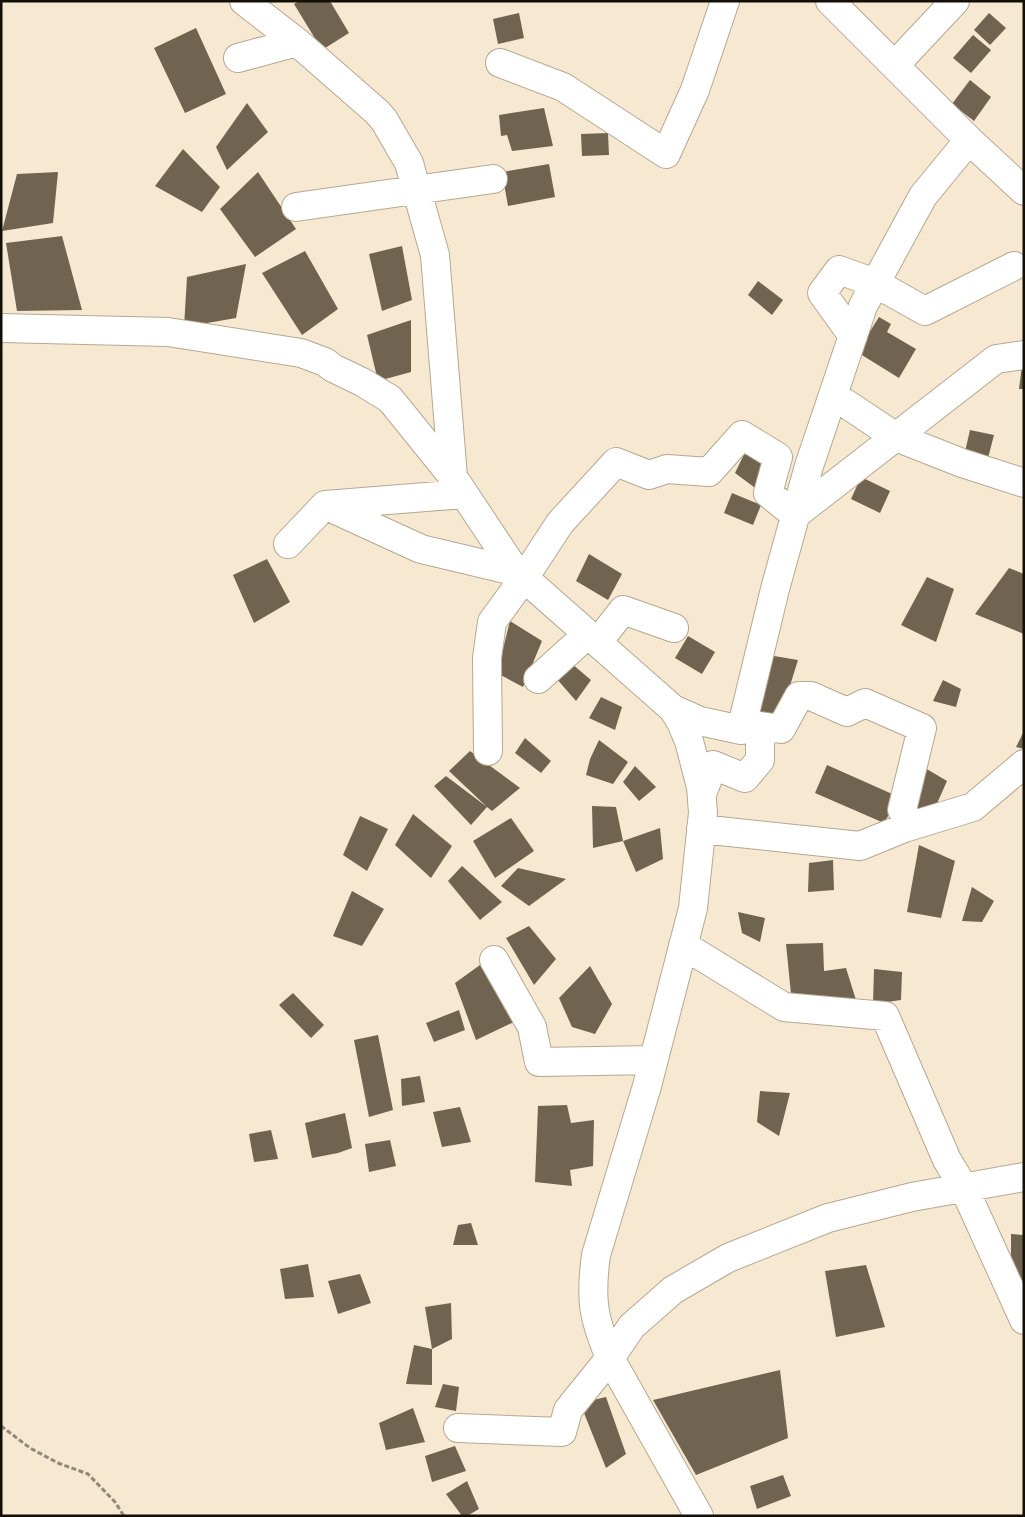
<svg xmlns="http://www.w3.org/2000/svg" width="1025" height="1517" viewBox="0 0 1025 1517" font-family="Inter,sans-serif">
  <rect width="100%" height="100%" fill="#f6e8d1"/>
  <path fill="#706450" d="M299,1H330L349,33L322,50L294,4Z
    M519,13L524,38L498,44L493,19Z
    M989,13L1006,28L990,45L974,30Z
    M196,28L226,94L185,113L154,48Z
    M973,35L991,50L971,73L953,58Z
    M970,80L991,97L974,121L952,104Z
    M247,103L268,132L227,170L216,147Z
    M544,108L553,146L512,151L507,135L501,136L499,115Z
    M608,133L609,155L582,156L581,134Z
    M183,149L220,187L202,212L155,186Z
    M549,164L555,197L508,206L502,172Z
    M58,172L53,223L2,231L17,174Z
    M258,172L296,229L255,257L220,209Z
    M62,236L82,310L17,311L6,243Z
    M402,246L412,300L382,311L369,254Z
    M305,251L338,309L302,335L262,273Z
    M246,264L236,318L184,327L187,277Z
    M758,281L783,300L772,315L748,295Z
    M879,317L891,324L887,332L916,349L899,378L857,352Z
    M411,320V372L378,381L367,335Z
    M1022,365H1024V389H1019Z
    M970,430L994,435L987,462L964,456Z
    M749,444L772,462L758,490L735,473Z
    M861,477L890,491L880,513L851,499Z
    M732,493L761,505L753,525L724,513Z
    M589,554L622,574L608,600L576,581Z
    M267,559L290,602L254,623L233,575Z
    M1009,568L1024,574V634L975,614Z
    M927,577L954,589L936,642L901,625Z
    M510,621L542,641L523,687L497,673Z
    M688,636L715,652L702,674L675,658Z
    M768,655L798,660L778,724L754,715Z
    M565,658L591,680L576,701L556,678Z
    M943,680L961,689L956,707L933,701Z
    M601,697L622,707L615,730L589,718Z
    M1024,731V749L1016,747Z
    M525,738L551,761L541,773L515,753Z
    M599,740L628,762L613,784L586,775L590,759Z
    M470,751L520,788L492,811L487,807L471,825L434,786L446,776L487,807L449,771Z
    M827,765L899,797L884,823L815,793Z
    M635,766L656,787L639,801L623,782Z
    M925,768L947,781L931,817L909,808Z
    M592,806L616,807L623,841L593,848Z
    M413,814L452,846L431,878L395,845Z
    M360,816L388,829L367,871L343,855Z
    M511,818L534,851L495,878L473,841Z
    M660,828L663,859L636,872L623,841Z
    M919,845L955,861L941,918L907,912Z
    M833,860L834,890L808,892L809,863Z
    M462,866L502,902L480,920L448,881Z
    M518,868L566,879L529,906L501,886Z
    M972,887L994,901L982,922L962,921Z
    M352,891L384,909L362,946L333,936Z
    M738,912L765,918L760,942L742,933Z
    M529,926L556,959L534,985L506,938Z
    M823,943L824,971L846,968L856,1000L792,1004L786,944Z
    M480,965L516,1021L476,1040L455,983Z
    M590,966L612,1004L595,1034L572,1027L559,998Z
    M874,969L902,972L901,1000L873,1004Z
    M293,993L324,1025L311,1038L279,1005Z
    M459,1010L465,1030L434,1042L426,1023Z
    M378,1035L393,1110L369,1117L354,1040Z
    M420,1076L425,1102L402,1106L401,1079Z
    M760,1091L790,1093L779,1136L757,1122Z
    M567,1105L571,1123L594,1120L593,1166L570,1170L572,1186L535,1182L538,1106Z
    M460,1107L471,1142L442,1147L433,1112Z
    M345,1113L352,1148L338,1153L312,1158L305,1123Z
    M271,1130L278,1159L254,1162L249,1134Z
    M390,1140L396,1166L369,1172L365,1144Z
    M471,1223L478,1245H453L458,1225Z
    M1011,1234L1024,1235V1280H1011Z
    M308,1264L314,1297L285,1299L280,1269Z
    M866,1265L885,1327L836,1337L825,1271Z
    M360,1274L371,1303L338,1314L328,1281Z
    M451,1303L452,1339L432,1349L425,1307Z
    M414,1345L432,1349V1385L406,1384Z
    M780,1370L788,1438L696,1475L653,1400Z
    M443,1384L459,1387L456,1411L435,1407Z
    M606,1397L626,1454L606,1468L580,1403Z
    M413,1408L425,1442L386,1450L379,1423Z
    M455,1446L466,1471L432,1482L425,1456Z
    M783,1475L791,1496L757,1509L750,1486Z
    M467,1481L479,1509L467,1516H462L446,1494Z"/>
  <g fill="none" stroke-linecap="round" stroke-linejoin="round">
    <g stroke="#b5a892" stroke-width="30">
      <path id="minor" d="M244,1L297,42L377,112L384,120L409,163L435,255L453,477L514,569L673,709L681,722L689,741L701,787L703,813L693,908L647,1086L596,1255C590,1300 593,1317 610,1358L699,1516
        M830,1L969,140L1024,191
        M238,58L297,42
        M500,63L563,87L666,154L695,90L725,1
        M895,65L955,1
        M296,207L493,179
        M1,328L168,332L301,353L325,362L333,368L362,382L390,399L453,477
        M853,336L822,293L839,270L875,283L925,311L1014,266
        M833,395L896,437L962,463L1024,483
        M325,505L421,549L518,572
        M288,544L325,505L464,494
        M598,642L623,610L674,628
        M538,679L588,634
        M673,709L700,721L741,730L775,589L809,466L863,306L923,196L969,140
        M741,730L760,726L781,729L799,696H811L847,712L865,703L922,728L902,810L911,826
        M488,751L487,658L492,622L524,578L560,523L616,462L649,475L667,469L709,472L742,435L778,457L768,493L795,515L996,359L1024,355
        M702,794L713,765L745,778L760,760V726
        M701,829L860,846L904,828L973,807L1024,764
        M683,945L784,1007L885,1016L947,1160L964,1188L1024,1320
        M494,960L532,1027L539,1062L653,1060
        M458,1428L562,1432L568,1410L610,1358L632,1326L673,1290L728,1258L828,1218L912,1197L1024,1177"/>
    </g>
    <path stroke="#928878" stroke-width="3" stroke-dasharray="5 2.5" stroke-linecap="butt" d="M1,1426L30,1448L58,1463L88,1474L115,1502L124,1516"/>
    <use href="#minor" stroke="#fff" stroke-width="28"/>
  </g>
  <rect width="1025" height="1517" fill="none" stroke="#130f07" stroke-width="5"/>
</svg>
